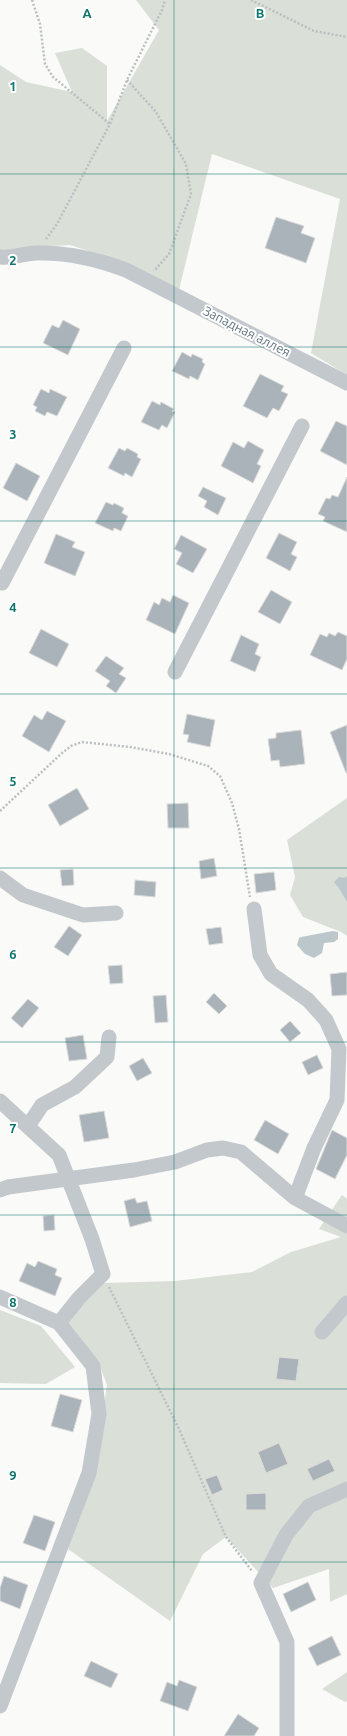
<svg xmlns="http://www.w3.org/2000/svg" width="347" height="1736" viewBox="0 0 347 1736" font-family="Ubuntu,sans-serif">
  <rect width="100%" height="100%" fill="#fafaf8"/>
  <path fill="#dadfd7" d="M136,0H347V375L311,353L340,199L212,154L179,290L101,255L70,245L35,247L0,253V65L26,82L72,92L55,53L82,48L107,66V121L159,30Z
    M347,798V876L338,887L347,902V936L341,932L303,917L290,895L295,877L287,840Z
    M342,1195L347,1199V1594L330,1602L329,1569L273,1588L226,1537L203,1554L170,1621L68,1549L93,1474L107,1385L98,1361L66,1322L103,1283L175,1281L252,1272L291,1252L341,1237L319,1229Z
    M0,1310L41,1326L75,1367L46,1384L0,1383Z
    M347,1672V1701L345,1702L322,1689Z"/>
  <path fill="#bbc7cb" d="M347,876V902L338,887L334,882L339,877L344,878Z
    M333,931L338,932V939L334,942L324,943L322,953L314,958L305,954L297,945L299,938L301,937Z"/>
  <path fill="#aab3b9" stroke="#dcdcda" d="M276,217L304,226L301,233L315,238L306,263L265,248Z
    M63,320L80,329L68,355L43,343L52,325L59,328Z
    M182,352L191,357L192,354L203,359L202,362L205,364L198,380L190,376L189,379L172,371Z
    M260,374L284,386L281,391L288,394L279,411L273,408L267,418L243,406Z
    M41,389L49,393L50,389L67,397L57,416L47,412L45,416L35,411L37,407L33,405Z
    M152,401L160,405L161,402L174,409L172,411L175,412L167,428L162,425L159,430L141,422Z
    M336,421L347,426V465L320,451Z
    M248,441L264,450L257,464L261,466L253,483L221,466L233,442L244,448Z
    M119,448L125,451L127,448L138,454L137,457L141,459L132,477L125,473L124,476L108,468Z
    M16,463L40,476L27,501L3,488Z
    M347,477V532L323,521L325,517L318,514L326,498L330,499L332,495L338,497Z
    M203,487L226,498L218,515L204,507L207,501L198,496Z
    M106,502L113,505L114,503L124,508L122,513L128,516L121,531L114,528L113,531L95,523Z
    M279,533L297,542L291,554L297,557L290,571L266,558Z
    M56,534L75,542L72,547L85,552L75,576L44,563Z
    M181,535L207,549L193,573L176,564L182,553L174,549Z
    M271,590L292,602L280,624L258,612Z
    M173,595L189,603L175,634L146,620L154,602L159,605L162,598L170,602Z
    M41,629L69,644L57,667L29,653Z
    M338,632L347,636V659L342,670L310,655L320,634L327,637L329,633L335,636Z
    M241,635L259,644L255,654L261,657L255,672L230,661Z
    M106,656L124,668L119,674L126,678L116,693L106,686L110,681L95,671Z
    M47,711L66,721L49,752L22,736L34,715L42,720Z
    M187,714L215,720L210,747L187,742L189,735L183,734Z
    M347,725V773H346L330,732Z
    M301,730L305,764L280,767L279,760L271,761L268,739L276,738V733Z
    M77,788L89,809L60,826L48,805Z
    M188,803L189,828H168L167,804Z
    M214,858L217,876L201,879L199,861Z
    M73,869L74,885L62,886L60,870Z
    M274,872L276,890L256,893L254,874Z
    M135,880L156,882L155,897L134,895Z
    M69,926L82,935L68,956L54,947Z
    M221,927L223,943L209,945L206,929Z
    M122,965L123,983L110,984L108,966Z
    M347,972V995L332,996L330,974Z
    M214,993L227,1006L219,1014L206,1002Z
    M166,995L168,1022L155,1023L153,996Z
    M28,999L39,1008L22,1028L11,1018Z
    M290,1021L301,1033L290,1042L280,1030Z
    M83,1035L87,1059L69,1061L65,1038Z
    M317,1055L323,1068L308,1075L302,1062Z
    M143,1058L152,1073L137,1081L129,1066Z
    M104,1111L109,1138L84,1142L79,1115Z
    M265,1120L289,1134L278,1154L254,1140Z
    M332,1130L347,1138V1155L335,1179L316,1169Z
    M135,1198L137,1203L147,1201L152,1221L130,1227L124,1201Z
    M54,1215L55,1230L44,1231L43,1216Z
    M38,1261L57,1269L55,1275L62,1278L55,1296L19,1281L27,1263L35,1267Z
    M279,1357L299,1359L296,1381L276,1379Z
    M60,1394L82,1400L73,1432L51,1426Z
    M279,1443L288,1464L266,1473L258,1452Z
    M329,1459L335,1471L313,1481L307,1469Z
    M217,1475L223,1490L212,1495L205,1479Z
    M266,1493V1510H246V1494Z
    M34,1515L55,1522L45,1551L23,1543Z
    M4,1576L28,1585L20,1609L0,1601V1588Z
    M308,1582L316,1600L291,1612L283,1594Z
    M332,1636L341,1655L317,1666L308,1648Z
    M91,1661L118,1674L111,1688L84,1676Z
    M179,1680L197,1687L188,1711L160,1701L167,1682L177,1686Z
    M238,1714L259,1728L254,1736H224Z"/>
  <g fill="none" stroke-linecap="round" stroke-linejoin="round">
    <path stroke="#bbbfc2" stroke-width="2.5" stroke-dasharray="2 2" stroke-linecap="butt" d="M32,0L40,24L45,64L53,77L110,124
      M251,0L314,31L347,37
      M127,80L156,112L186,164L191,194L169,254L154,271
      M46,239L57,224L110,124L127,80L162,10L165,0
      M0,811L62,753L71,746L82,742L130,747L169,754L208,766L220,776L232,803L239,829L250,897
      M109,1287L179,1429L226,1537L252,1571"/>
    <path stroke="#c3c8cc" stroke-width="15" d="M0,257C11,259 25,253 37,253C68,252 97,259 126,270L347,383
      M2,583L124,348
      M175,672L302,426
      M0,878L23,895L83,915L116,913
      M254,909L260,955L271,974L308,1000L326,1020L339,1049L337,1100L314,1148L295,1198
      M0,1101L59,1155L92,1239L103,1274L79,1298L59,1323L93,1366L99,1414L89,1473L0,1706
      M28,1126L42,1105L75,1087L107,1057L109,1037
      M0,1190L8,1187L134,1170L175,1162L207,1150L223,1148L241,1152L295,1198L347,1226
      M0,1297L59,1323
      M322,1332L347,1303
      M287,1736V1642L261,1583L286,1535L309,1506L347,1489"/>
  </g>
  <path fill="none" stroke="#0f766e" stroke-width="1" stroke-opacity="0.55" d="M174,0V1736M0,174H347M0,347H347M0,521H347M0,694H347M0,868H347M0,1042H347M0,1215H347M0,1389H347M0,1562H347"/>
  <g text-anchor="middle" stroke-width="4" stroke-linejoin="round" paint-order="stroke">
    <g font-size="13" fill="#657683" stroke="#fff">
      <text transform="translate(247 331) rotate(27)" y="5">Западная аллея</text>
    </g>
  </g>
  <g font-size="13" text-anchor="middle" font-weight="bold" fill="#0f766e" stroke="#fff" stroke-width="4" stroke-linejoin="round" paint-order="stroke">
    <text x="87" y="18">A</text>
    <text x="260" y="18">B</text>
    <text x="13" y="91">1</text>
    <text x="13" y="265">2</text>
    <text x="13" y="439">3</text>
    <text x="13" y="612">4</text>
    <text x="13" y="786">5</text>
    <text x="13" y="959">6</text>
    <text x="13" y="1133">7</text>
    <text x="13" y="1307">8</text>
    <text x="13" y="1480">9</text>
  </g>
</svg>
